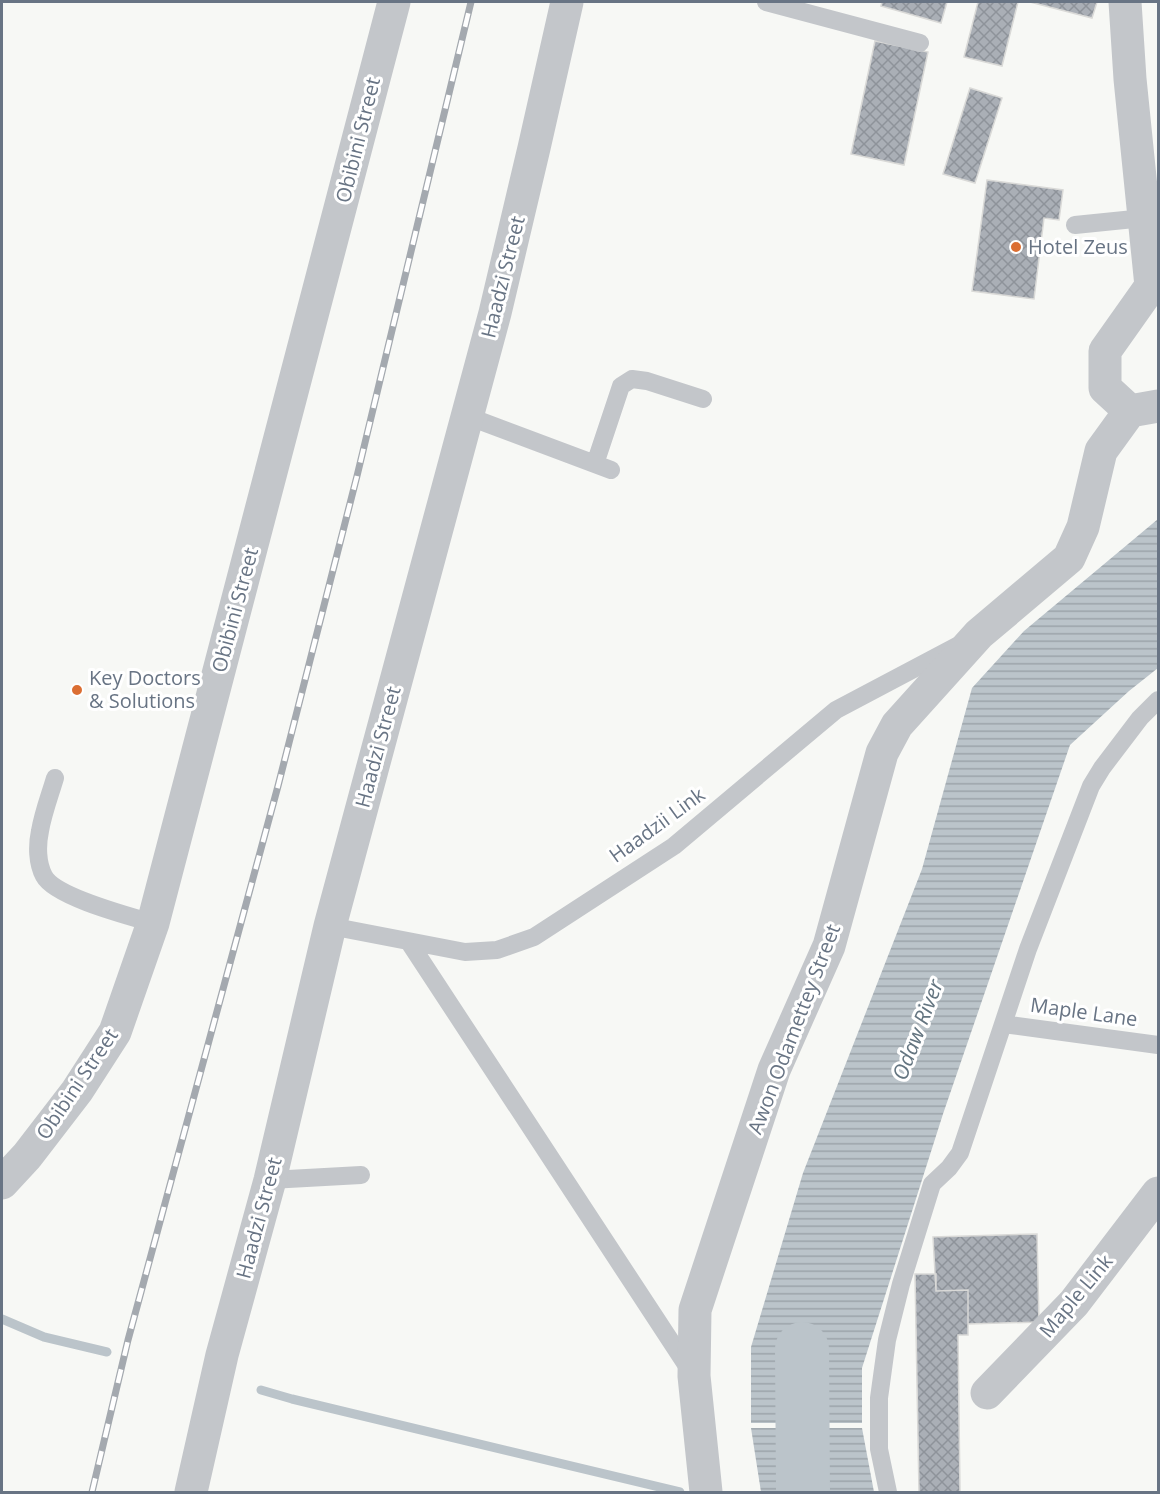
<svg xmlns="http://www.w3.org/2000/svg" width="1160" height="1494" viewBox="0 0 1160 1494" font-family="'Open Sans',sans-serif">
  <defs>
    <pattern id="water-rules" width="6" height="5" patternUnits="userSpaceOnUse" patternTransform="scale(1.5)"><rect width="6" height="5" fill="#bbc4ca"/><path d="M0 2.5h6" fill="none" stroke="#9ca4aa"/></pattern>
    <pattern id="building-cross-hatch" width="8" height="8" patternUnits="userSpaceOnUse" patternTransform="scale(1.5)"><rect width="8" height="8" fill="#aaafb6"/><path d="M0 0l8 8M0 8l8-8" fill="none" stroke="#8e939a"/></pattern>
  </defs>
  <rect width="100%" height="100%" fill="#f7f8f5"/>
  <path fill="url(#water-rules)" d="M1158,519V668L1129,691L1070,745L943,1114L862,1368V1423H751V1347L803,1173L922,869L972,688L1024,631Z
    M751,1428H862L874,1492H761Z"/>
  <g fill="none" stroke-linecap="round" stroke-linejoin="round">
    <path stroke="#bbc4ca" stroke-width="9" d="M2,1319L44,1337L107,1352
      M261,1390L292,1399L680,1492"/>
    <path stroke="#bbc4ca" stroke-width="54" d="M802,1349L803,1492"/>
  </g>
  <path fill="url(#building-cross-hatch)" stroke="#d9d9d7" stroke-width="1.5" d="M882,2H947L941,23L881,6Z
    M978,2H1018L1002,66L964,57Z
    M1030,2H1097L1092,18Z
    M875,41L928,52L904,165L851,154Z
    M970,88L1002,98L975,183L943,174Z
    M987,180L1063,190L1059,220L1044,218L1034,299L972,291Z
    M1037,1234L1039,1322L968,1324V1290L936,1291L933,1237Z
    M915,1274H936V1291L968,1290V1335H958L960,1492H919Z"/>
  <g fill="none" stroke-linecap="round" stroke-linejoin="round">
    <path stroke="#c3c6ca" stroke-width="18" d="M766,2L920,43
      M1075,225L1144,218
      M467,416L611,470
      M595,464L621,386L632,379L647,381L703,399
      M55,778C50,795 43,813 40,831C37,845 37,863 44,876C55,897 129,916 153,923
      M330,926L465,952L497,950L534,937L674,846L836,710L957,646
      M409,942L691,1372
      M1003,1024L1158,1045
      M270,1180L361,1175
      M888,1492L879,1449V1398L887,1340L901,1284L932,1184L949,1168L960,1153L1028,949L1091,786L1102,768L1140,718L1158,700"/>
    <path stroke="#c3c6ca" stroke-width="33" d="M1125,2L1130,79L1151,286L1105,351V388L1130,411
      M987,1393L1074,1303L1158,1193
      M191,1492L222,1355L270,1180L330,926L495,313L534,148L567,2
      M706,1492L694,1376L695,1310L774,1070L829,946L882,753L897,725L979,634L1069,558L1083,527L1101,451L1130,411L1158,406"/>
    <path stroke="#c3c6ca" stroke-width="33" d="M2,1183L27,1156L77,1091L115,1032L153,923L394,2"/>
    <g stroke="#a4a9af" stroke-width="7">
      <path id="rail" d="M92,1492L128,1340L278,786L357,476L471,2"/>
    </g>
    <use href="#rail" stroke="#fff" stroke-width="4.5" stroke-dasharray="14" stroke-linecap="butt"/>
  </g>
  <g fill="#db6e32" stroke="#fff" stroke-width="2">
    <circle cx="1016" cy="247" r="6"/>
    <circle cx="77" cy="690" r="6"/>
  </g>
  <g text-anchor="middle" stroke-width="6" stroke-linejoin="round" paint-order="stroke">
    <g font-size="20" fill="#687484" stroke="#fff">
      <text transform="translate(358 140) rotate(-76)" y="7">Obibini Street</text>
      <text transform="translate(503 277) rotate(-76)" y="7">Haadzi Street</text>
      <text transform="translate(235 610) rotate(-75)" y="7">Obibini Street</text>
      <text transform="translate(378 747) rotate(-75)" y="7">Haadzi Street</text>
      <text transform="translate(657 825) rotate(-36)" y="7">Haadzii Link</text>
      <text transform="translate(1084 1012) rotate(8)" y="7">Maple Lane</text>
      <text transform="translate(794 1029) rotate(-69)" y="7">Awon Odamettey Street</text>
      <text transform="translate(77 1084) rotate(-56)" y="7">Obibini Street</text>
      <text transform="translate(259 1218) rotate(-75)" y="7">Haadzi Street</text>
      <text transform="translate(1076 1296) rotate(-50)" y="7">Maple Link</text>
    </g>
    <g font-size="20" fill="#687484" stroke="#fff" text-anchor="start">
      <text x="1028" y="254">Hotel Zeus</text>
      <text x="89" y="685">Key Doctors<tspan x="89" dy="23">&amp; Solutions</tspan></text>
    </g>
    <g font-size="21" font-style="italic" fill="#647580" stroke="#fff">
      <text transform="translate(918 1030) rotate(-69)" y="7">Odaw River</text>
    </g>
  </g>
  <rect width="1160" height="1494" fill="none" stroke="#687484" stroke-width="6"/>
</svg>
